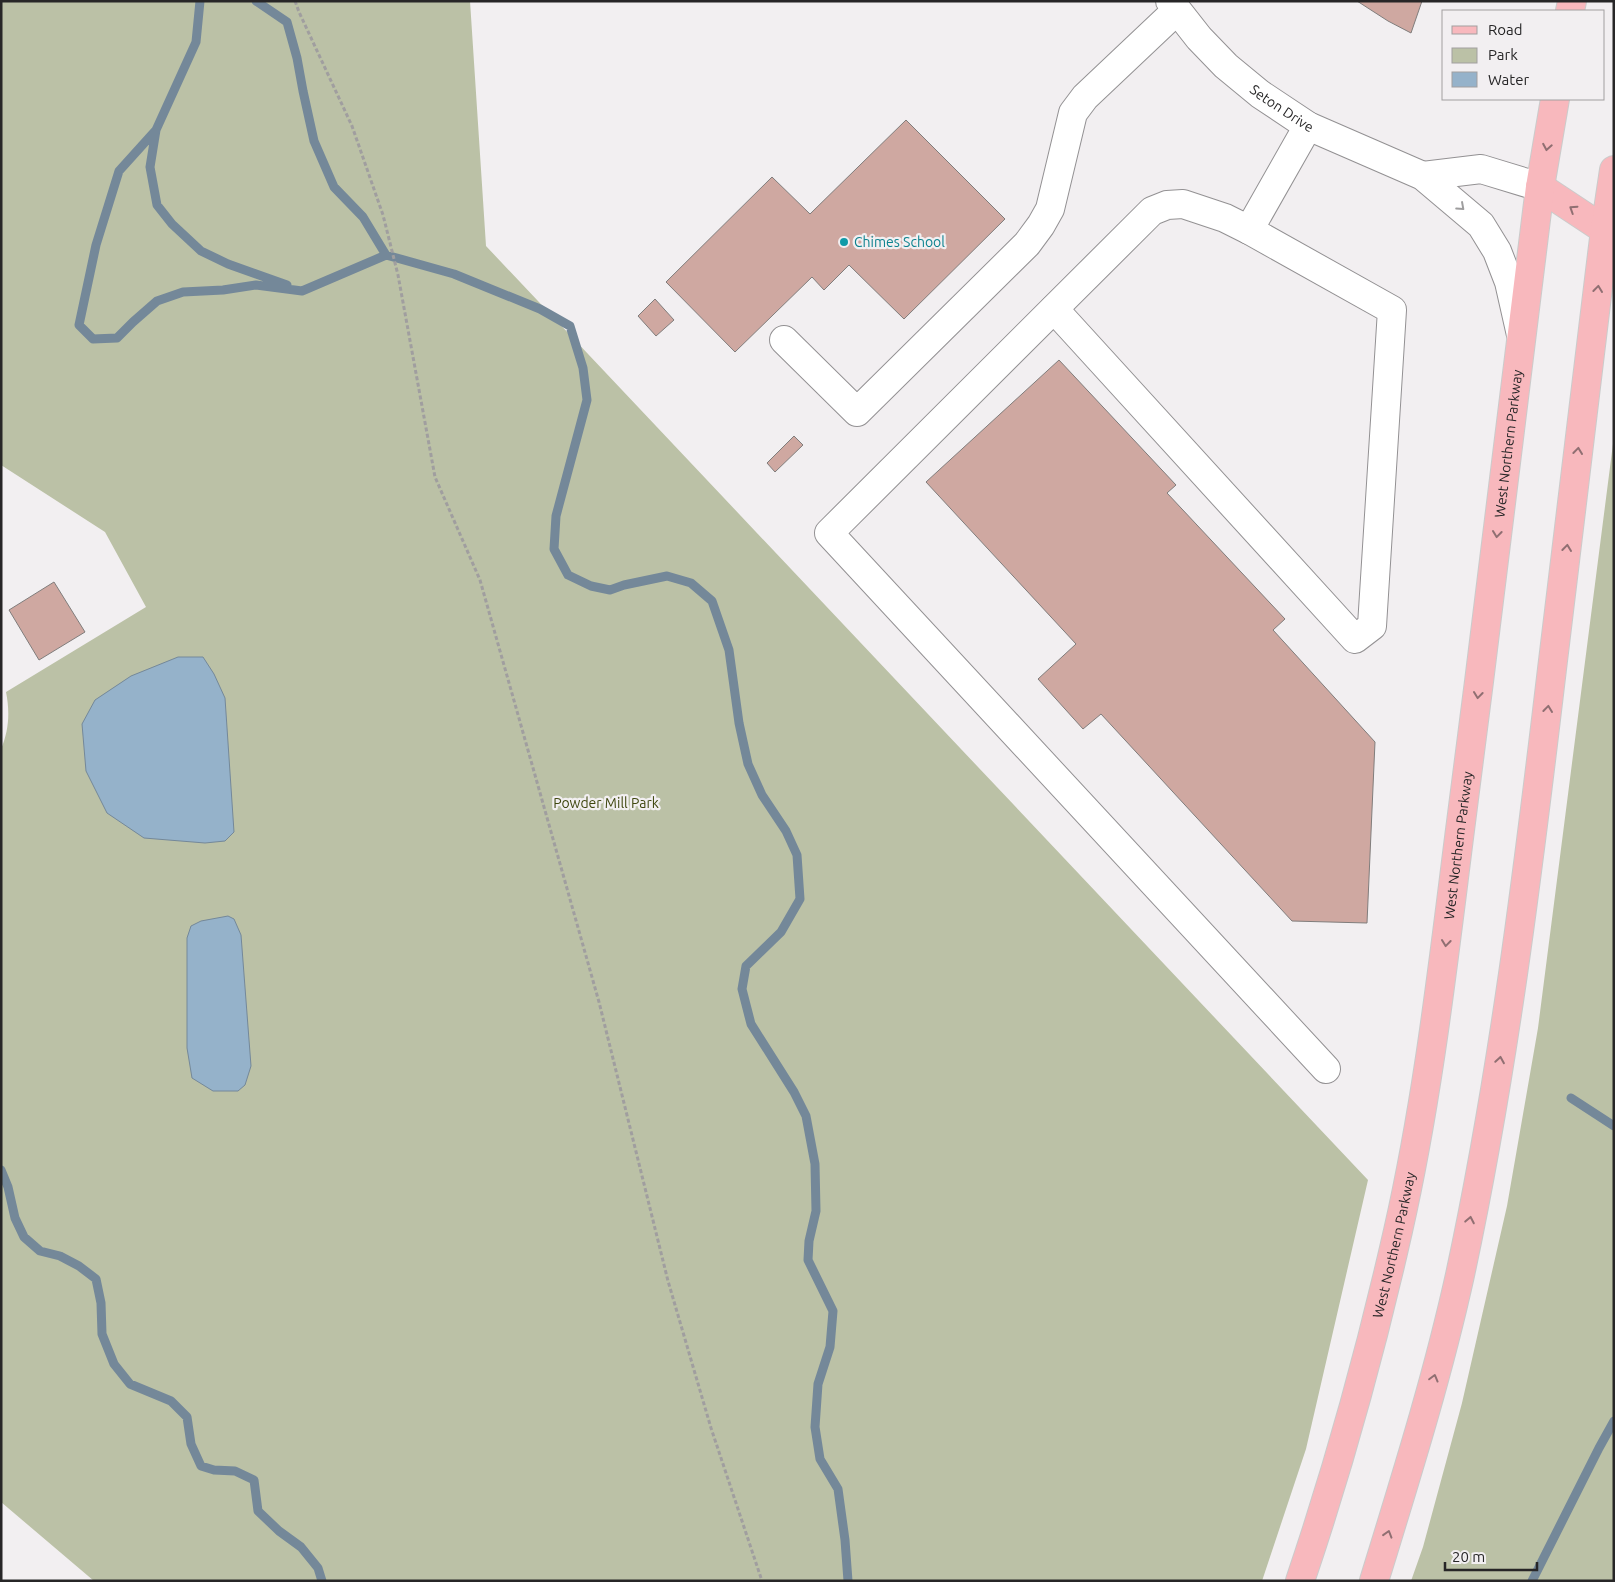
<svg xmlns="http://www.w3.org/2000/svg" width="1615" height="1582" viewBox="0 0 1615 1582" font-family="Ubuntu,sans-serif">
  <rect width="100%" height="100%" fill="#f2eff1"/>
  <path fill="#bbc1a6" d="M1,1H470L486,246L1368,1180L1306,1449L1262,1581H94L1,1502V749C9,730 10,712 6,692L146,607L105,532L1,465Z
    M1614,436V1581H1411L1423,1547L1462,1403L1507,1206L1538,1028Z"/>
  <path fill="#95b2ca" stroke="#748899" d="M178,657H203L214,674L225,698L234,832L225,841L205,843L144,838L107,813L86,771L82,724L95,700L131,676Z
    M228,916L234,919L241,935L251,1066L245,1085L238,1091H213L192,1078L187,1048V938L191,926L201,921Z"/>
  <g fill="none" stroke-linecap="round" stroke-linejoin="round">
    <path stroke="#748899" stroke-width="9" d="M200,1L196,42L156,130L119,171L96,245L79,325L93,339L117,338L133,322L157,301L183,292L223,290L256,285L302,291L386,255L454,274L540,309L570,326L583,368L587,400L556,516L554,549L568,575L591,586L610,590L624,585L667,576L691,583L712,601L729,650L739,723L748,764L762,795L786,831L797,855L800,899L781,932L746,966L742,989L751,1024L794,1092L806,1116L815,1164L816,1211L809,1241L808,1260L833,1311L830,1347L818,1384L815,1427L820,1459L838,1489L845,1540L848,1581
      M256,1L287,22L297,58L303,91L314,141L334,187L363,217L386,255
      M156,130L150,167L157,205L172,224L201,251L228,264L287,285
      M1571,1098L1614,1126
      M1,1170L8,1187L15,1218L24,1237L40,1251L60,1256L79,1266L96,1279L101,1303L102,1334L114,1364L130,1384L171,1401L187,1417L191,1444L201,1466L214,1470L235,1471L254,1480L258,1511L279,1531L301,1547L318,1568L322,1581
      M1532,1581L1599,1448L1614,1421"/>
  </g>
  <path fill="#cfa8a1" stroke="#807d7c" d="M1357,1H1422L1411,33L1388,21Z
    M906,120L1005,219L904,319L849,265L824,290L812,277L735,352L666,282L772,177L810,214Z
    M655,299L674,320L656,336L638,316Z
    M1059,360L1176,485L1167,493L1285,619L1273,630L1375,742L1367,923L1292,921L1101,714L1083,729L1038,679L1076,644L926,482Z
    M794,436L803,445L775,472L767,463Z
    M54,582L85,632L39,660L9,610Z"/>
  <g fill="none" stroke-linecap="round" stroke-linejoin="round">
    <g stroke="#939193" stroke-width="30">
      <g id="minor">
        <path id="s1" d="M1170,1L1199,38L1226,66L1260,94L1308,126L1423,176L1481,225L1497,251L1509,282L1521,335"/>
        <path d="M1308,126L1249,230L1225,218L1183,204L1167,205L1152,211L829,533L1326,1069"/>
        <path d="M1423,176L1481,169L1540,187"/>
        <path d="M1054,309L1355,639L1372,626L1392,310L1249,230"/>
        <path d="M784,340L857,412L1027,244L1041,225L1050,209L1073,113L1085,97L1176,11"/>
      </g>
    </g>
    <g stroke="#cbcbcb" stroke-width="30">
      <g id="major">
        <path d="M1570,11L1572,1"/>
        <path d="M1540,187L1605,230"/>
        <path id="s2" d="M1300,1581C1339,1466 1371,1350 1398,1231C1428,1099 1443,964 1460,830C1488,616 1513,402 1540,187L1555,99"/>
        <path d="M1374,1581C1405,1480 1437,1379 1460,1275C1503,1075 1528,872 1552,669C1570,522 1587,376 1605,230L1614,170"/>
      </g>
    </g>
    <path stroke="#a09e9f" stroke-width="3" stroke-dasharray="4 2.5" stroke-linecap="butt" d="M295,1L299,12L352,126L383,215L398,275L435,477L480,580L599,1002L668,1281L711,1428L762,1581"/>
    <use href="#minor" stroke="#fff" stroke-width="28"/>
    <use href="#major" stroke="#f8b8bd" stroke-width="28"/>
  </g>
  <defs><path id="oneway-chevron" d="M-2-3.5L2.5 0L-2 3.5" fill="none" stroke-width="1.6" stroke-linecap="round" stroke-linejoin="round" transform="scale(1.25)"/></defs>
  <g stroke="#906f72">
    <use href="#oneway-chevron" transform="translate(1547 147) rotate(100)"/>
    <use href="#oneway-chevron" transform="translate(1573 209) rotate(-147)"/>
    <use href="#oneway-chevron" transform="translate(1598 289) rotate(-83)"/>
    <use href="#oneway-chevron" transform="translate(1578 451) rotate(-83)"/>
    <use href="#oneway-chevron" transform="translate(1497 534) rotate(97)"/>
    <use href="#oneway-chevron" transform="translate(1567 548) rotate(-83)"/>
    <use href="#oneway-chevron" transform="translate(1478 695) rotate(97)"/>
    <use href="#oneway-chevron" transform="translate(1548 709) rotate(-83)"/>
    <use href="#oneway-chevron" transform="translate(1446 943) rotate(97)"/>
    <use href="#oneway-chevron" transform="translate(1500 1060) rotate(-81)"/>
    <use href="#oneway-chevron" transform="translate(1470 1220) rotate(-79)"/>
    <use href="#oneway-chevron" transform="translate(1434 1378) rotate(-75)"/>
    <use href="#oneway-chevron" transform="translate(1388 1534) rotate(-73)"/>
  </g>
  <use stroke="#9e9d9e" href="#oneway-chevron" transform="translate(1461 207) rotate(42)"/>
  <circle fill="#0f9aa8" stroke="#f2eff1" stroke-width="2" cx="844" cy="242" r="5"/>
  <g text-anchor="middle" stroke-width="4.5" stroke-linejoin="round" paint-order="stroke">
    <g font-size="14" fill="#272627" stroke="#f2eff1">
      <text dy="5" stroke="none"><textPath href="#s1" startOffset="156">Seton Drive</textPath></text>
      <text dy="5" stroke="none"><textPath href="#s2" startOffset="1159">West Northern Parkway</textPath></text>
      <text dy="5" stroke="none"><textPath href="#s2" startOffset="754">West Northern Parkway</textPath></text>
      <text dy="5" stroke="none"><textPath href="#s2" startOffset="349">West Northern Parkway</textPath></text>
    </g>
    <g font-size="14" fill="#0d838f" stroke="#f2eff1" text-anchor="start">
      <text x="854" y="247">Chimes School</text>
    </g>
    <g font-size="14" fill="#3f470f" stroke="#f2eff1">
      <text x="606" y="808">Powder Mill Park</text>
    </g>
  </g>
  <rect width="1615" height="1582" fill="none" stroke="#272627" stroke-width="5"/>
  <rect x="1442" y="10" width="162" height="90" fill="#f2eff1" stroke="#a19fa0"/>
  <rect x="1452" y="26" width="25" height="8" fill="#f8b8bd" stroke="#a19fa0"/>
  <text x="1488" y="35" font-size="15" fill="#272627">Road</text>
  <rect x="1452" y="48" width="25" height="15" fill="#bbc1a6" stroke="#a19fa0"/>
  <text x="1488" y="60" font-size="15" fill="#272627">Park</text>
  <rect x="1452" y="72" width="25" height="15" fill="#95b2ca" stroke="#a19fa0"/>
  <text x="1488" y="85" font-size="15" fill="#272627">Water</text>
  <path d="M1445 1562v8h92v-8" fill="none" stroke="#272627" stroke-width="2.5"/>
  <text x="1452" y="1562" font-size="15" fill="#272627" stroke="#f2eff1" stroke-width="4" paint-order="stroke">20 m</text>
</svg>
